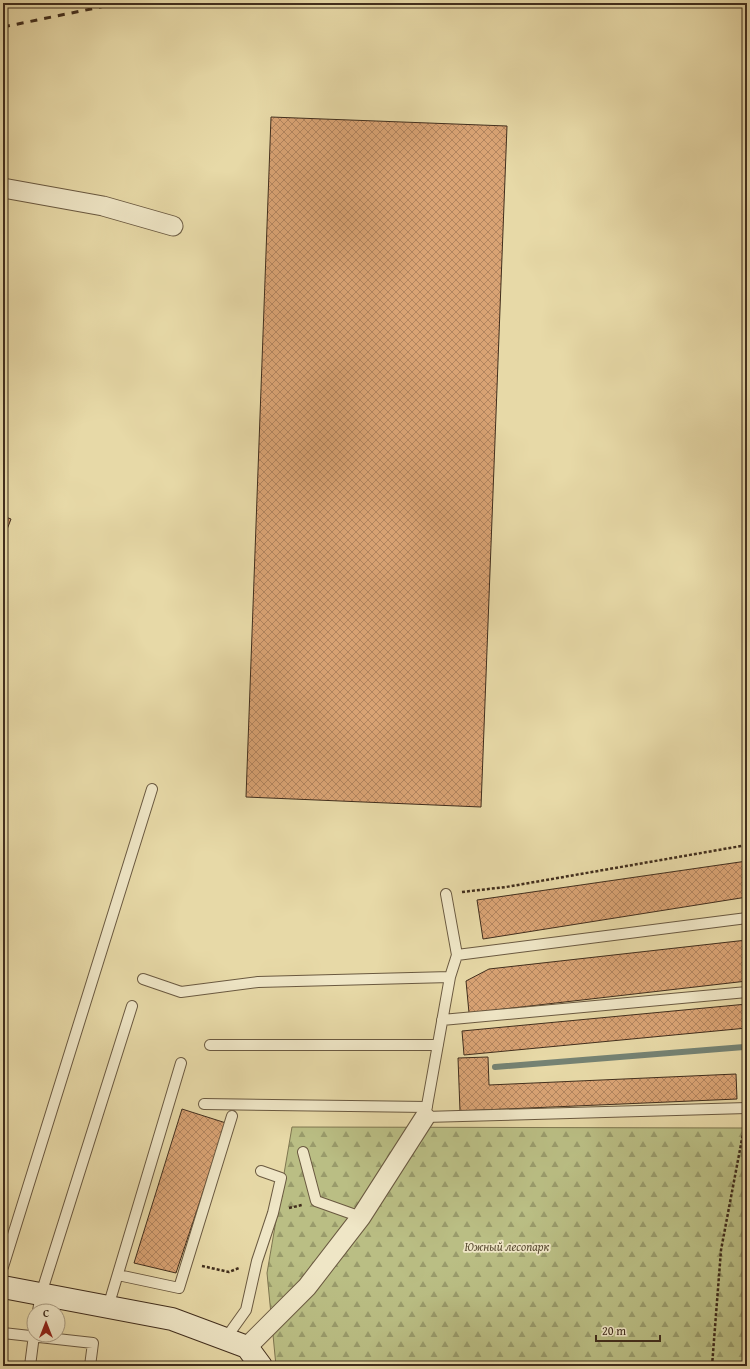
<svg xmlns="http://www.w3.org/2000/svg" width="750" height="1369" viewBox="0 0 750 1369" font-family="'Gentium Book Plus',serif">
  <defs>
    <pattern id="forest-firs" width="22" height="20" patternUnits="userSpaceOnUse"><rect width="22" height="20" fill="#babe84"/><path d="M5 1l3.5 6h-7zM16 11l3.5 6h-7z" fill="#999b6b"/></pattern>
    <pattern id="building-cross-hatch" width="8" height="8" patternUnits="userSpaceOnUse"><rect width="8" height="8" fill="#d9a374"/><path d="M0 0l8 8M0 8l8-8" fill="none" stroke="#b2855f"/></pattern>
  </defs>
  <rect width="100%" height="100%" fill="#e7d9a7"/>
  <filter id="stains"><feTurbulence type="fractalNoise" baseFrequency=".005" numOctaves="4"/><feColorMatrix values="0 0 0 0 .2 0 0 0 0 .09 0 0 0 0 .02 0 0 0 .5 -.17"/></filter>
  <radialGradient id="worn" r=".72"><stop offset=".6" stop-color="#630" stop-opacity="0"/><stop offset="1" stop-color="#630" stop-opacity=".3"/></radialGradient>
  <path fill="url(#forest-firs)" stroke="#7e7650" d="M292,1127L747,1128V1366H276L267,1273Z"/>
  <g fill="none" stroke-linecap="round" stroke-linejoin="round">
    <path stroke="#758273" stroke-width="6" d="M495,1067L744,1047"/>
  </g>
  <path fill="url(#building-cross-hatch)" stroke="#412e1d" d="M271,117L507,126L481,807L246,797Z
    M3,516L11,519L3,540Z
    M747,861V897L483,939L477,900Z
    M747,940V981L469,1013L466,981L489,969Z
    M747,1004V1028L464,1055L462,1031Z
    M488,1057L489,1085L736,1074L737,1099L460,1111L458,1058Z
    M182,1109L226,1123L176,1273L134,1263Z"/>
  <g fill="none" stroke-linecap="round" stroke-linejoin="round">
    <g stroke="#6a5940" stroke-width="12">
      <path id="lane" d="M446,894L457,955L450,977L425,1117L747,1108
        M457,955L747,918
        M143,979L181,992L258,982L450,977
        M442,1020L747,992
        M210,1045H438
        M204,1104L427,1107
        M303,1152L316,1201L361,1217
        M3,1267L152,789
        M118,1275L179,1288L232,1116
        M108,1307L181,1063
        M38,1311L41,1294L132,1006
        M3,1333L93,1343L90,1366
        M226,1338L246,1310L257,1261L273,1213L281,1178L261,1171
        M30,1366L34,1335"/>
    </g>
    <g stroke="#6a5940" stroke-width="21">
      <path id="street" d="M3,188L103,206L173,226
        M247,1347L307,1287L361,1217L425,1117"/>
    </g>
    <g stroke="#412e1d" stroke-width="24">
      <path id="secondary" d="M3,1287L172,1319L247,1347L261,1366"/>
    </g>
    <path stroke="#412e1d" stroke-width="2.5" stroke-dasharray="3 2" stroke-linecap="butt" d="M462,892L506,887L747,845
      M289,1208L302,1205
      M202,1266L229,1272L239,1268
      M712,1366L721,1250L745,1123"/>
    <use href="#lane" stroke="#efe6c6" stroke-width="10"/>
    <use href="#street" stroke="#efe6c6" stroke-width="19"/>
    <use href="#secondary" stroke="#efe6c6" stroke-width="22"/>
    <path stroke="#412e1d" stroke-width="3" stroke-dasharray="7 7" stroke-linecap="butt" d="M3,27L120,3"/>
  </g>
  <g text-anchor="middle" stroke-width="3.5" stroke-linejoin="round" paint-order="stroke">
    <g font-size="12" font-style="italic" fill="#594b32" stroke="#efe6c6">
      <text x="507" y="1251">Южный лесопарк</text>
    </g>
  </g>
  <rect width="750" height="1369" fill="none" stroke="#e7d9a7" stroke-width="16"/>
  <rect x="4" y="4" width="742" height="1361" fill="none" stroke="#412e1d" stroke-width="2"/>
  <rect x="8" y="8" width="734" height="1353" fill="none" stroke="#412e1d"/>
  <g transform="translate(46 1323)"><circle r="19" fill="#efe6c6" stroke="#a99c82"/>
  <path d="M0-3L7 15L0 10L-7 15Z" fill="#8f2418"/>
  <text y="-6" font-size="11" font-weight="bold" text-anchor="middle" fill="#412e1d">С</text>
  </g>
  <path d="M596 1335v6h64v-6" fill="none" stroke="#412e1d" stroke-width="2"/>
  <text x="602" y="1335" font-size="12" fill="#412e1d" stroke="#efe6c6" stroke-width="3" paint-order="stroke">20 m</text>
  <rect width="100%" height="100%" filter="url(#stains)"/>
  <rect width="100%" height="100%" fill="url(#worn)"/>
</svg>
